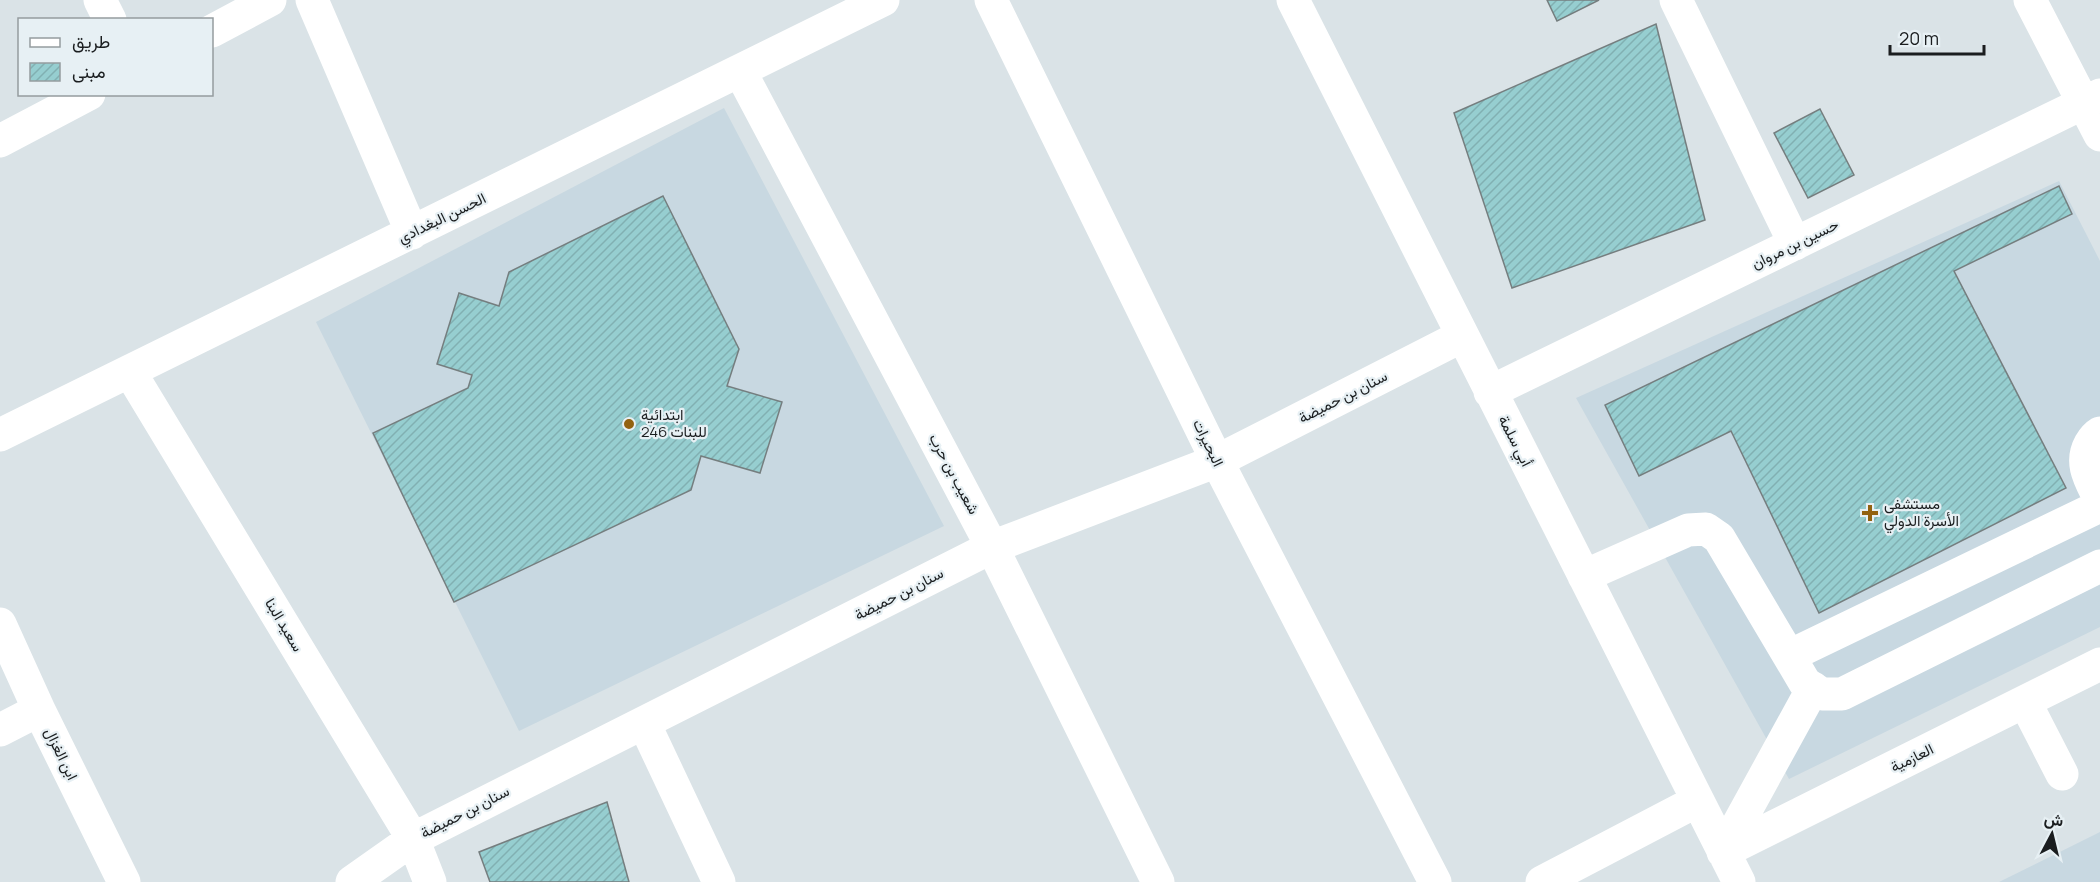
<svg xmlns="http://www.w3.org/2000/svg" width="2100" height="882" viewBox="0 0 2100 882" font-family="Manrope,Vazirmatn,sans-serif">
  <defs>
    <pattern id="building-hatch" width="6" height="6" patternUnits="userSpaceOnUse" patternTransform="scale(1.5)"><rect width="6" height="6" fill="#96ced0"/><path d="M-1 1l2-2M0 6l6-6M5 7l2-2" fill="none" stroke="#81b0b2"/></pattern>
  </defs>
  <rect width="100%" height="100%" fill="#dae3e7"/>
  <path fill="#c8d8e1" d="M724,108L944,526L519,731L316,322Z
    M2059,181L2100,261V627L1789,779L1576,398Z
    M2100,832V882H1999Z"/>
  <path fill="url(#building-hatch)" stroke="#757e7f" stroke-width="1.5" d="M1547,0H1599L1557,21Z
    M1656,24L1705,220L1512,288L1454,113Z
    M1820,109L1854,175L1808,198L1774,133Z
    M2059,186L2072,214L1954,271L2066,488L1819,613L1731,431L1639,476L1605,405Z
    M663,196L739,349L727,386L782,402L760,473L701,456L691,490L454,602L373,433L468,388L472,375L437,364L459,293L499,306L509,272Z
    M607,802L629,882H490L479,852Z"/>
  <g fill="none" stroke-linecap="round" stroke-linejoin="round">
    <path stroke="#fff" stroke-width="33" d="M100,0L110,20
      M312,0L412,233
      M991,0L1217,461L1435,882
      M1293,0L1739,882
      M1676,0L1795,244
      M2030,0L2100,135
      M212,31L270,0
      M740,71L992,547L1158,882
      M0,141L89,94
      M130,372L413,839L430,882
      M1490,392L2100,95
      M2100,433C2095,436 2093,439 2090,444C2079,464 2091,481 2100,500
      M0,435L883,0
      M1584,576L1688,530L1706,529L1719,538L1805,683L1822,694H1842L2100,566
      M0,624L39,710L124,882
      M1789,656L2100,506
      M2025,702L2062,774
      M644,723L719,882
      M0,730L39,710
      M1723,852L2100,664
      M1723,852L1813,688
      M352,882L413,839L992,547L1217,461L1462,336
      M1542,882L1697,801"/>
  </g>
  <g fill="#936211" stroke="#e7f0f4" stroke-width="2">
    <circle cx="629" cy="424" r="6"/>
    <path d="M1867 504h6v6h6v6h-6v6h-6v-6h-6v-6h6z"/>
  </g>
  <g text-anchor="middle" stroke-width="4.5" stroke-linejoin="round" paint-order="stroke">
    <g font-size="15" fill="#1a1d1f" stroke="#e7f0f4">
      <text transform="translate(442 218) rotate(-26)" y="5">الحسن البغدادي</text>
      <text transform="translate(1795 244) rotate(-26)" y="5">حسين بن مروان</text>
      <text transform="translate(1343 397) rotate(-27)" y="5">سنان بن حميضة</text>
      <text transform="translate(1515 441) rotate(63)" y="5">أبي سلمة</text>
      <text transform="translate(1208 443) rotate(64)" y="5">البحيرات</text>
      <text transform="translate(954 474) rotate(62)" y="5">شعيب بن حرب</text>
      <text transform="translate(899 594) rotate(-27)" y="5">سنان بن حميضة</text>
      <text transform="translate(284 625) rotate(59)" y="5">سعيد البنا</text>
      <text transform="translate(61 754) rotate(64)" y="5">ابن الغزال</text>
      <text transform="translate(1912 758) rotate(-26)" y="5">العازمية</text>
      <text transform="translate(465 812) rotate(-27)" y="5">سنان بن حميضة</text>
    </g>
    <g font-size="15" fill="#1a1d1f" stroke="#e7f0f4" text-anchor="start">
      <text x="641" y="420">ابتدائية<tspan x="641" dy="17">246 للبنات</tspan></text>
      <text x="1884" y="509">مستشفى<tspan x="1884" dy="17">الأسرة الدولي</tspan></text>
    </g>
  </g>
  <rect x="18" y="18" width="195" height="78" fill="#e7f0f4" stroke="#959c9f" stroke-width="1.5"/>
  <rect x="30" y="38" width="30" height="9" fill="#ffffff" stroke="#959c9f" stroke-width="1.5"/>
  <text x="72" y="48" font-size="18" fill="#1a1d1f">طريق</text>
  <rect x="30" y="63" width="30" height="18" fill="url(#building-hatch)" stroke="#959c9f" stroke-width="1.5"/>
  <text x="72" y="78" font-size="18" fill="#1a1d1f">مبنى</text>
  <g transform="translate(2052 834) rotate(7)" stroke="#e7f0f4" stroke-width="4.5" paint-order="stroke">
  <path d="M0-4.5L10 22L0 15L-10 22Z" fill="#1a1d1f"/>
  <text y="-9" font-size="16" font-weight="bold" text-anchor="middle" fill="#1a1d1f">ش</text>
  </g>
  <path d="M1890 45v9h94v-9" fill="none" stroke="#1a1d1f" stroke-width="3"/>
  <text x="1899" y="45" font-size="18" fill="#1a1d1f" stroke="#e7f0f4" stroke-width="4.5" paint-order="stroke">20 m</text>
</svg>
